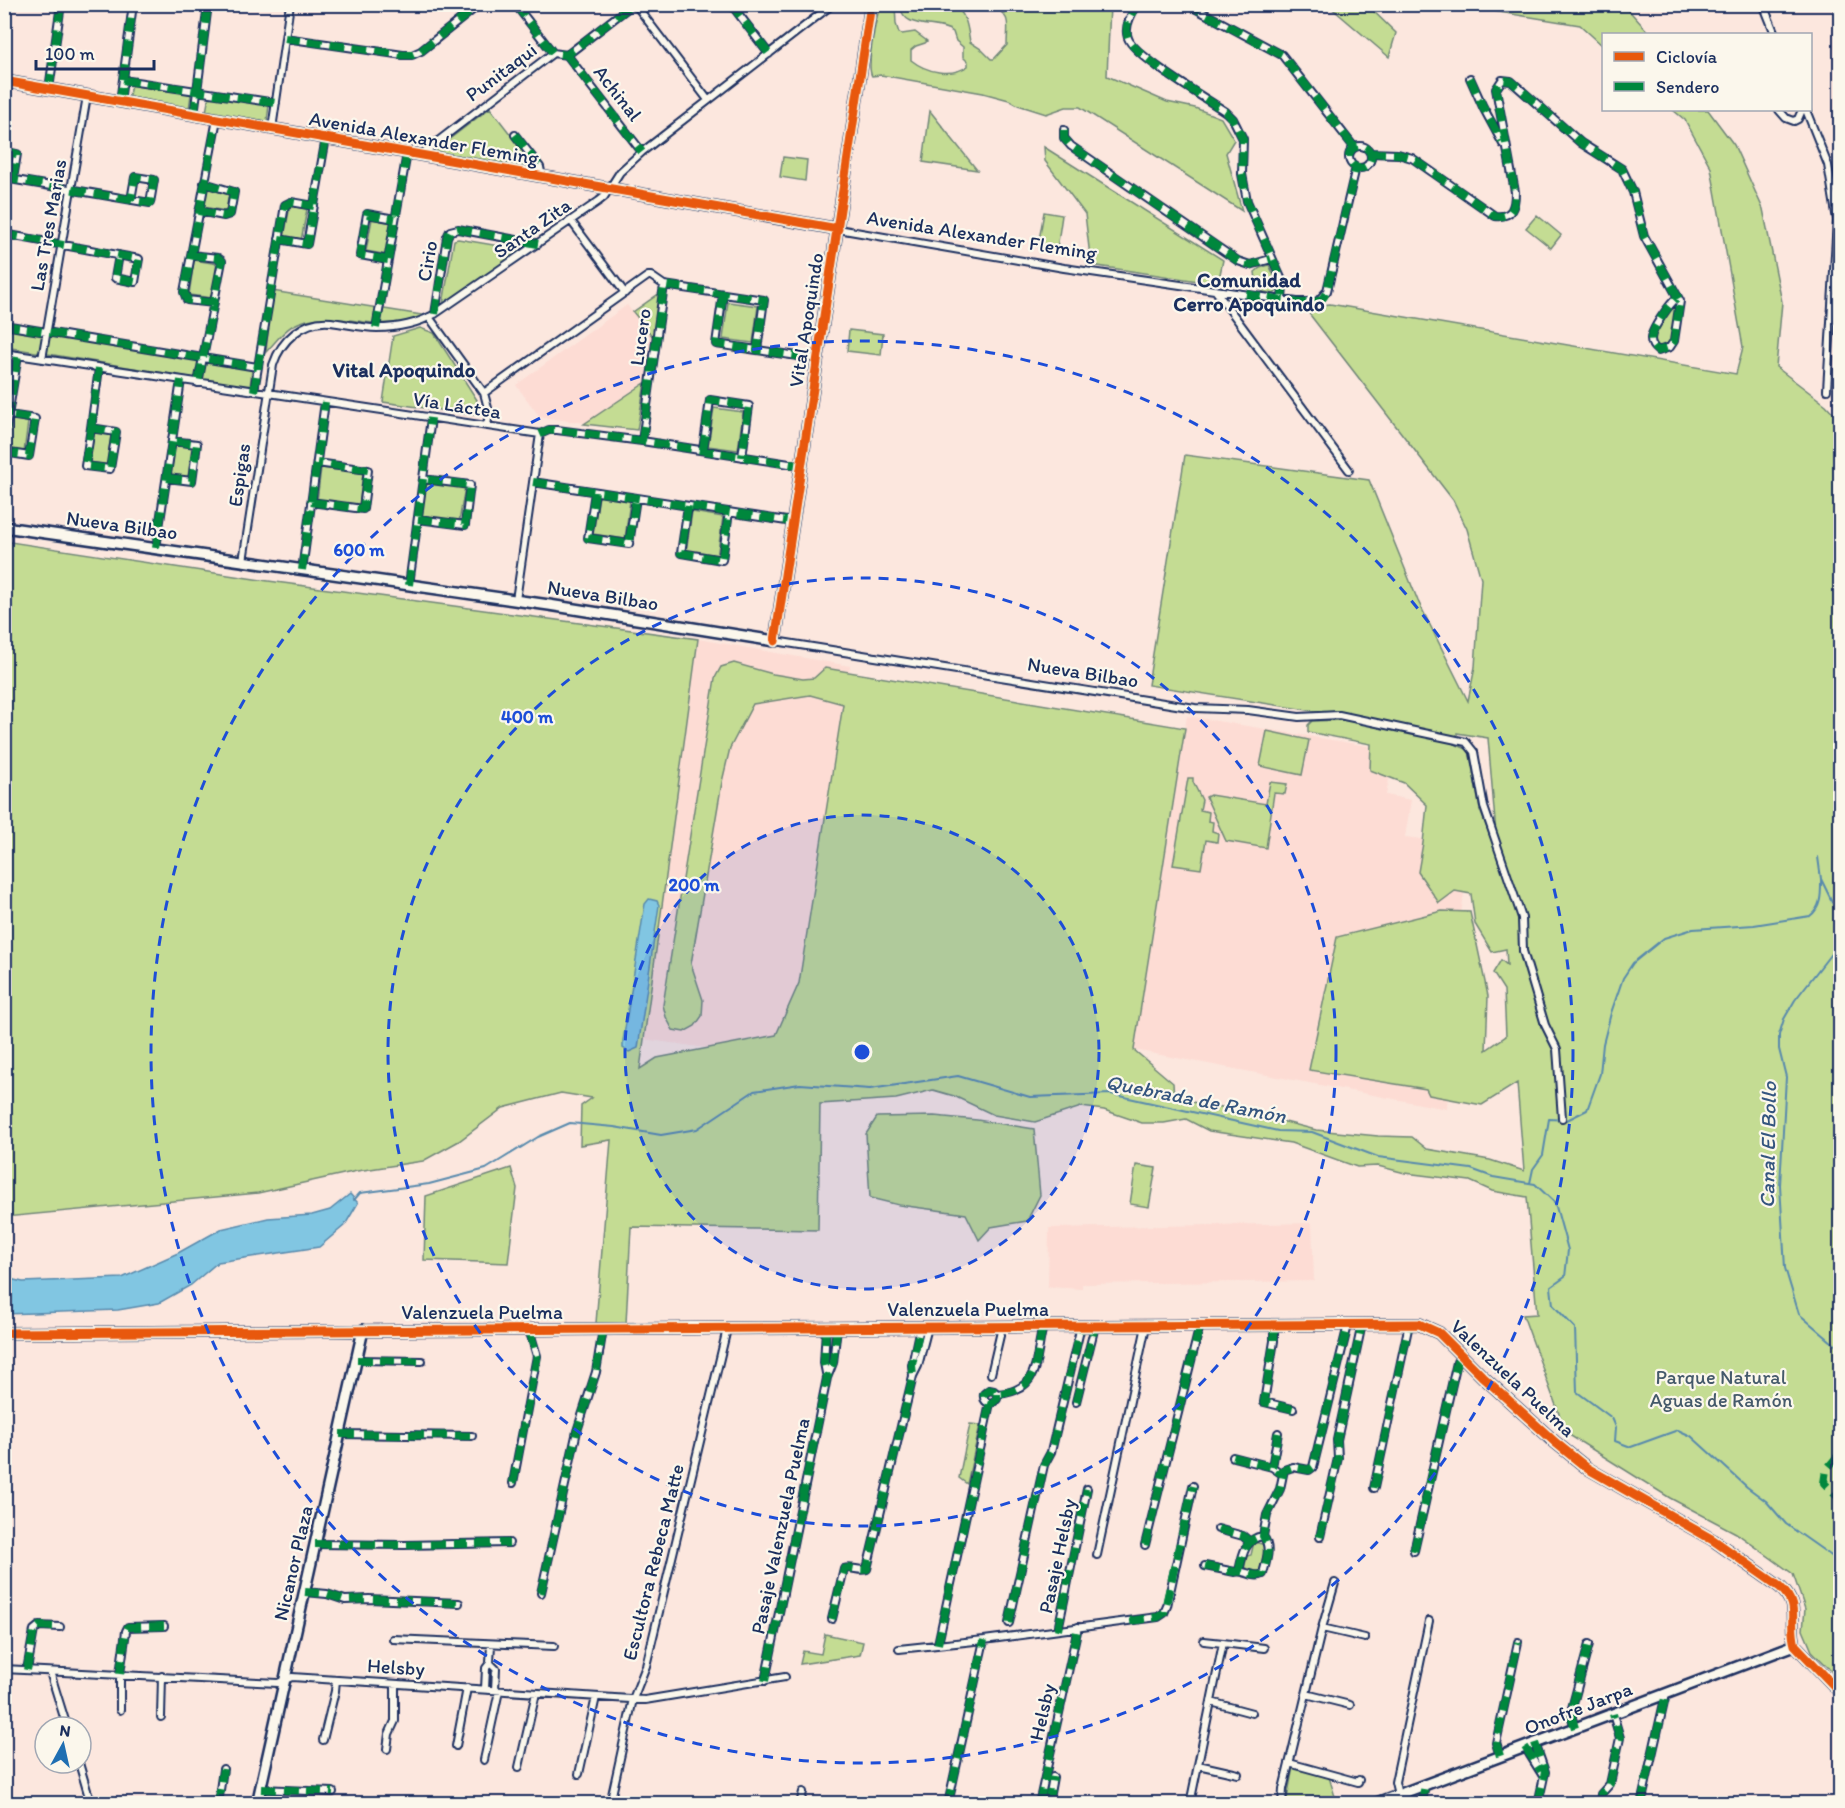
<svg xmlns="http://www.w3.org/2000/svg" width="1845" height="1808" viewBox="0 0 1845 1808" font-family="Itim,sans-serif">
  <rect width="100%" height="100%" fill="#fce7de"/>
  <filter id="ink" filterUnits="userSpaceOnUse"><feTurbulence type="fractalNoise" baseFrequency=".0167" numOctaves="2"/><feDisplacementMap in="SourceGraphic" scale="12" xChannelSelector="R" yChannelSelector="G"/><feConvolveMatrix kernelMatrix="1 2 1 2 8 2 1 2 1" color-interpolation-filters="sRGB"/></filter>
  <g filter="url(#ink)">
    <path fill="#fddcd4" d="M627,305L653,337L637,430L540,417L516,385Z
      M698,639L850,666L799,983L776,1035L707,1048L644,1039Z
      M1187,716L1368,746L1395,748L1386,795L1411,800L1405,837L1471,845L1455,955L1447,1109L1134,1050Z
      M1312,1223L1314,1281L1082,1284V1289L1048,1287L1049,1228Z"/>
    <path fill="#c4dc93" stroke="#708678" stroke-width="1.5" fill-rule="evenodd" d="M881,5H895L896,24L899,33L902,34L915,32L927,41L925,43L916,46L911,50V60C926,72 951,78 968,66V62L963,57V47L956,41L953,32C938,20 903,32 900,5H931L933,9C939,10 947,6 953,7C967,11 968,31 970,42L981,49L991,59H994L1007,45C1007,24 1013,17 991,5H1110L1107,76L1167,102L1195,108L1221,118L1234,140L1226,153L1242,211L1080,107H1066L1046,114L1018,105L1009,100L983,93L881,75L872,76C866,67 876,16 881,5Z
      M1328,5H1367L1396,33L1389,57Z
      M1456,5H1624L1650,34H1604L1603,46L1580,25Z
      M131,85L191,94L189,109L128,100Z
      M209,96L269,105L267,121L206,112Z
      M490,108L542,175L430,154Z
      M1673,110H1708L1734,145L1763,209L1782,302L1776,367L1826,405L1840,420V1679L1812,1651L1803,1630L1805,1609L1793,1574L1736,1533L1670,1498L1566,1433L1523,1315L1537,1314L1527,1197L1492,1191L1470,1181L1405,1173L1378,1166L1357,1167L1291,1143L1209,1131L1186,1119L1164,1123H1142L1104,1110L1081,1107L1035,1122L994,1115L954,1096L933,1090L896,1099L820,1104L818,1230L631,1227L626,1323H596L611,1140L580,1145L581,1106L592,1098L561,1093L503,1108L459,1141L423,1161L357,1171L258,1193L5,1217L4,541L261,580L698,639L640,1069L657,1058L776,1035L799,983L843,704L810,695L753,704L730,748L722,782L691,964L703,1000L702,1016L695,1026L684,1032L673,1030L666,1017L663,1005L715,678L721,667L734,663L773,674L803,679L814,678L825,668L1185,728L1134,1050L1173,1083L1174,1099L1239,1110L1316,1130L1378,1136L1412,1137L1427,1149L1490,1160L1524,1171L1517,1083L1482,1105L1429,1095L1426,1089L1309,1070L1337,937L1442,911L1470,912L1488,996L1486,1050L1506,1036L1504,990L1493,973L1501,960L1507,965L1506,949L1492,952L1475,924L1471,894L1455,891L1439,903L1418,872L1423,843L1427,805L1404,783L1370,770L1371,744L1308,732V725L1312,721L1344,720L1346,716L1148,685L1185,455L1369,480L1418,601L1468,701L1475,667L1481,579L1467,529L1453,500L1304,307L1330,304L1736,374L1743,347L1711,168L1685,120ZM1457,733L1488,738L1498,857L1480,810L1469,750L1457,745Z
      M930,111L977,170L923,162Z
      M1044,147L1223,260L1218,284L1091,265L1085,214L1045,161Z
      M783,157L807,160L805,181L780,177Z
      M207,187L229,192L226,211L203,207Z
      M290,206L307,209L301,241L284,237Z
      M1044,212L1062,215L1057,249L1038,246Z
      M1537,215L1561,235L1551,248L1526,228Z
      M372,219L394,223L388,255L366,251Z
      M458,239L523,250L443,304L454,240Z
      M194,260L218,264L213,298L189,295Z
      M1269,265L1280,288L1274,294L1264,292L1257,287L1255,272L1260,268Z
      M272,291L428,316C407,323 386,325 364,322C339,319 315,313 292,326C282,332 274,344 266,352Z
      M660,293L653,337L633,312Z
      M1675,301L1678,302C1675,319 1678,345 1658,348L1654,344V333Z
      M728,302L758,306L753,343L723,339Z
      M4,326L252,369L250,387L5,347Z
      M420,328L434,333L477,400L474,415L383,402L393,336Z
      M849,330L883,334L881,355L847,351Z
      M645,383L637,430L584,424Z
      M714,408L743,412L738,450L708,446Z
      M11,419L28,422L24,452L7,449Z
      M94,432L111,435L107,465L90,462Z
      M175,445L192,447L188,477L171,474Z
      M321,468L363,473L359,506L317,501Z
      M425,481L465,487L459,522L419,516Z
      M599,496L630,500L625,539L593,534Z
      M692,512L723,517L717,557L686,552Z
      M1267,731L1309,740L1302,775L1260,766Z
      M1188,778H1193V782L1202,800L1200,810L1209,812L1208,821L1213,822L1212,831L1218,833L1217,842L1206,840L1201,869L1173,865Z
      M1270,782L1287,784L1285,794L1274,793L1266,848L1226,841L1206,797L1210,795L1266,804Z
      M934,1116L977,1120L1034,1129L1040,1195L1027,1221L991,1227L979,1240L966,1214L899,1205L870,1198L866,1134L877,1117Z
      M1136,1165L1156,1168L1149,1207L1130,1204Z
      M511,1168L517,1188L508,1263L424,1260L426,1196Z
      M970,1424L980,1425L967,1484L959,1478Z
      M1254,1542L1266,1545L1259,1573L1244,1569L1247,1556L1251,1555Z
      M825,1634L863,1642L860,1655L800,1664L803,1651L821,1654Z
      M1293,1767L1329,1777L1337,1803L1286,1804Z"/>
    <path fill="#81c6e2" stroke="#588aad" stroke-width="1.5" d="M649,899L657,901L659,905L638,1048L629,1052L623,1048V1041L645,904Z
      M350,1194L358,1203L345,1225L319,1247L218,1262L191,1285L159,1303L118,1310L5,1314V1278L23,1282L122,1278L178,1253L221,1229L268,1218L312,1215L330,1210Z"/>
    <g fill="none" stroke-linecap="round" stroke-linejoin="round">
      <path stroke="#588aad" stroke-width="2" d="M1818,857L1821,879L1840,918
        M1840,938L1837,946L1795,1000L1784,1019L1779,1035V1049L1786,1077L1780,1185L1785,1268L1799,1314L1840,1349
        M1530,1183L1533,1169L1543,1155L1549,1119L1567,1120L1587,1110L1600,1074L1603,1044L1611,1013L1623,978L1633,963L1664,938L1693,929L1754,925L1810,916C1822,907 1821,893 1821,879
        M354,1200L360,1193L429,1184L486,1169L538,1137L570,1123L614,1127L661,1135L697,1129L754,1091L800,1084L870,1089L958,1076L1030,1097L1111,1094L1278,1131L1312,1132L1378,1157L1471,1169L1493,1177L1535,1184L1555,1203L1568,1250L1565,1277L1551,1287L1553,1305L1575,1328L1577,1392L1612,1418L1616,1427L1615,1441L1631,1447L1678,1430L1691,1436L1747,1487L1766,1501L1786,1524L1840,1562"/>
      <g stroke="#1b2f5e" stroke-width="10">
        <path id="street" d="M515,4L553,53
          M635,4L708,100
          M731,4L769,54
          M1141,4L1136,7C1130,16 1124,27 1128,38C1134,56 1207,99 1226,112L1233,119L1243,139L1242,174L1247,201L1281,278L1283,286L1282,300
          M1187,4L1282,55L1354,147
          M1763,4L1775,34
          M1838,10L1840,18
          M285,38L403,55H412L421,51L480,4
          M567,55L642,152
          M1470,78L1483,107L1503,144
          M123,80L276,103
          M49,89L61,4
          M120,102L133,4
          M1779,110L1786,118L1794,121L1798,119L1802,110
          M1806,110L1828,165L1837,220L1827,390
          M194,115L208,4
          M272,129L290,4
          M1064,130V138L1071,146L1238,261L1250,265L1271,259
          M515,135L540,167L542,177
          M1349 157a11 11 0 1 1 22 0a11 11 0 1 1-22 0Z
          M4,151L17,154L13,179
          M1370,153L1398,154L1412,158L1495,216C1512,218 1515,207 1515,192L1496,89L1502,80L1511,81L1581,143L1622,169L1633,192L1644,236L1680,301L1674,341L1670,347L1658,351C1654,348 1651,345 1651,339C1651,330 1670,303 1677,298
          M420,155L553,53L567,55L633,4
          M4,178C53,186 101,195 150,203L154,180L135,177L131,200
          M199,211L224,216L230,214L234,192L204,183
          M571,221L625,293
          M838,229L1064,268L1297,302H1317L1327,291L1356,167
          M4,234L139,259L135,282L115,278L119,255
          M279,239L307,244L326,138
          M191,255L218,258L222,261L198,383
          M388,260L360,255L367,214L395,219
          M1215,290L1349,470
          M723,294L716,344L757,350
          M214,303L187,300L184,292L217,119
          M435,314L447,237L450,231L458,229L538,244
          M429,317L484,393L489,412L487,426
          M4,325L257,367
          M376,328L407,153
          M4,353L540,434L549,430H557L642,441L802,466
          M42,359L87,96
          M254,391L285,205L291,202L314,206
          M484,393L648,276H651L664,285L764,300L757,350L818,359
          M91,428L116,432L110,469L85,466Z
          M91,428L99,368
          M4,440L18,355
          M642,441L664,285
          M703,450L710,400L749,406L742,457
          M4,452L29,456L35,419L9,415
          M167,478L192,481L197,444L172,441
          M533,482L793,522
          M595,492L588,538L629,544L636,498
          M311,502L363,509L368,470L317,463
          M688,506L681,553L722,560L729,512
          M418,519L465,525L470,485L423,479
          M156,548L181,380
          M243,561L273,365C281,340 304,319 331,322C347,324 362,328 377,328C397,328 417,324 435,314L599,201L604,197L620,172L642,152L833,4
          M302,570L325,402
          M409,585L431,418
          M516,600L540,434
          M775,641L1195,708L1248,710L1299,717L1339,715L1466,742L1474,752L1484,807L1522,918L1523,951L1545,1025L1557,1049L1562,1118
          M1274,1325V1341L1264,1402L1293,1409
          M826,1328L824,1363L827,1378
          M357,1360L422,1361
          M991,1374L1002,1327
          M913,1376L918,1366L928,1327
          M997,1394V1399L992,1403C986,1403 983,1400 984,1394L989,1390L994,1391L997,1394C1041,1391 1034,1361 1043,1326
          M1076,1402L1095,1326
          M340,1434L472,1436
          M1233,1457L1272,1467L1282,1474
          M1272,1467L1278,1433
          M513,1483L537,1356L529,1329
          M1374,1488L1409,1324
          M1218,1529L1243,1536L1250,1542
          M1320,1537L1338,1458L1337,1440L1362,1324
          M315,1544L404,1545L509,1543
          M1145,1545L1200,1325
          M1414,1551L1457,1362L1461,1355
          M1097,1555L1146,1326
          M1205,1566L1235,1572C1245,1569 1253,1579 1263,1574C1266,1561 1272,1548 1263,1536L1267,1515L1280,1489L1284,1470L1293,1467L1309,1470L1313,1467L1348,1325
          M1239,1571C1242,1556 1245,1538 1263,1536
          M305,1592L327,1594L345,1600L369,1599L459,1603
          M541,1593L577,1431L596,1372L603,1329
          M832,1619L844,1569C852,1566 859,1572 867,1569L913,1376L912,1365L920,1327
          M1009,1623L1044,1465L1051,1452L1081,1326
          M1322,1628L1365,1638
          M1058,1630L1087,1489
          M393,1639L554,1646
          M1204,1641L1223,1643
          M938,1644L990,1403
          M899,1649L984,1640L1158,1617L1164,1613L1167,1606L1193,1486
          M490,1663L496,1669L495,1690
          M4,1669L278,1683L292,1677L645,1700L785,1677
          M27,1670L34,1630L39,1626L60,1627
          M50,1672L67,1727
          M765,1681L827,1378L833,1363L837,1328
          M485,1689L486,1668L490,1663L491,1644
          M1306,1694L1350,1705
          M1211,1702L1252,1713
          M120,1710V1674L126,1631L128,1627L164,1626
          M161,1717L162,1676
          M1575,1728L1572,1718V1708L1589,1644
          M323,1740L335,1691L336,1680
          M1535,1743L1545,1772L1538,1804
          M456,1746L467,1688
          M1525,1747L1543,1776
          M387,1749L389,1734L395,1721V1684
          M1500,1756L1496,1743L1518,1642
          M484,1760L499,1691
          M79,1763L91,1804
          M1289,1763L1358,1782L1359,1780
          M1198,1765L1238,1774
          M519,1767L536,1693
          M579,1774L596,1697
          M261,1789L333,1792
          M1398,1795L1395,1782L1429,1621
          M218,1804L223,1769
          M610,1804L633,1699L646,1666L727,1329
          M800,1804L803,1792
          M948,1804L984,1640
          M1039,1804L1078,1627
          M1048,1804L1053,1777
          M1193,1804L1191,1799L1223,1643L1264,1648
          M1282,1804L1283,1789L1322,1628L1335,1583
          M1422,1804L1425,1784
          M1600,1804L1601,1794L1610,1784L1620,1738L1613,1714
          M1641,1804L1666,1694"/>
      </g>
      <g stroke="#1b2f5e" stroke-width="14">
        <path id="secondary" d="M4,81L838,229
          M4,527L549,605L775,641L871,4
          M4,1333L1419,1324L1439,1333L1483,1377L1556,1443L1587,1468L1713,1540L1780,1587C1801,1606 1788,1622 1795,1645L1840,1692
          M257,1804L363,1330
          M1374,1804L1795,1645"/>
      </g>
      <use href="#street" stroke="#fbf7ec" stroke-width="6"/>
      <use href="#secondary" stroke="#fbf7ec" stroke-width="9"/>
      <path stroke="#00873e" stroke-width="8" stroke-dasharray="15 8" stroke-linecap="butt" d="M515,4L553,53L567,55L633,4
        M731,4L769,54
        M1141,4L1136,7C1130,16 1124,27 1128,38C1134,56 1207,99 1226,112L1233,119L1243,139L1242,174L1247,201L1281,278L1283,286L1282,300
        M1187,4L1282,55L1354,147
        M285,38L403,55H412L421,51L480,4
        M567,55L642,152
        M1470,78L1483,107L1502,142
        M123,80L276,103
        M49,89L61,4
        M120,102L133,4
        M194,115L208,4
        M1064,130V138L1071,146L1238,261L1250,265L1271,259
        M515,135L540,167L542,177
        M1349 157a11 11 0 1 1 22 0a11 11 0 1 1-22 0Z
        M4,151L17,154L13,179
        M1370,153L1398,154L1412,158L1495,216C1512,218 1515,207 1515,192L1496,89L1502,80L1511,81L1581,143L1622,169L1633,192L1644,236L1680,301L1674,341L1670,347L1658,351C1654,348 1651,345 1651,339C1651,330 1670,303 1677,298
        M4,178C53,186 101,195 150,203L154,180L135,177L131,200
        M199,211L224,216L230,214L234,192L204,183
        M4,234L139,259L135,282L115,278L119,255
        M279,239L307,244L326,138
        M191,255L218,258L222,261L198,383
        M388,260L360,255L367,214L395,219
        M723,294L716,344L757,350
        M1246,294C1263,297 1303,307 1318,301C1324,299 1327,292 1328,286L1356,167
        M214,303L187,300L184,292L217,119
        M435,314L447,237L450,231L458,229L538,244
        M4,325L257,367
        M376,328L407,153
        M254,391L285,205L291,202L314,206
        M91,428L116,432L110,469L85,466Z
        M91,428L99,368
        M540,434L549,430H557L642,441L802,466
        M4,440L18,355
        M642,441L664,285L764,300L757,350L818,359
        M703,450L710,400L749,406L742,457
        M4,452L29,456L35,419L9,415
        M167,478L192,481L197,444L172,441
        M533,482L793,522
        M595,492L588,538L629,544L636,498
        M311,502L363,509L368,470L317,463
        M688,506L681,553L722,560L729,512
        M418,519L465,525L470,485L423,479
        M156,548L181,380
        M302,570L325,402
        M409,585L431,418
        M1274,1325V1341L1264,1402L1293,1409
        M826,1328L824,1363L827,1378
        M357,1360L422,1361
        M997,1394V1399L992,1403C986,1403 983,1400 984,1394L989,1390L994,1391L997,1394C1041,1391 1034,1361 1043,1326
        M1076,1402L1095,1326
        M340,1434L472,1436
        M1233,1457L1272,1467L1282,1474
        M1840,1457H1837L1826,1470L1824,1483L1840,1499
        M1272,1467L1278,1433
        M513,1483L537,1356L529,1329
        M1374,1488L1409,1324
        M1218,1529L1243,1536L1250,1542
        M1320,1537L1338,1458L1337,1440L1362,1324
        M315,1544L404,1545L509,1543
        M1145,1545L1200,1325
        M1414,1551L1457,1362L1461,1355
        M1205,1566L1235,1572C1245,1569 1253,1579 1263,1574C1266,1561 1272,1548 1263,1536L1267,1515L1280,1489L1284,1470L1293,1467L1309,1470L1313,1467L1348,1325
        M1239,1571C1242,1556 1245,1538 1263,1536
        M305,1592L327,1594L345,1600L369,1599L459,1603
        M541,1593L577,1431L596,1372L603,1329
        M832,1619L844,1569C852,1566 859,1572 867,1569L913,1376L912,1365L920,1327
        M1130,1621L1158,1617L1164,1613L1193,1486
        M1009,1623L1044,1465L1051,1452L1081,1326
        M1058,1630L1087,1489
        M938,1644L990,1403
        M27,1670L34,1630L39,1626L60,1627
        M120,1674L126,1631L128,1627L164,1626
        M765,1681L827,1378L833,1363L837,1328
        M1575,1728L1572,1718V1708L1589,1644
        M1535,1743L1545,1772L1538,1804
        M1525,1747L1541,1771
        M1500,1756L1496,1743L1518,1642
        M261,1789L333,1792
        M218,1804L223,1769
        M948,1804L984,1640
        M1039,1804L1078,1627
        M1048,1804L1053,1777
        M1422,1804L1425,1784
        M1600,1804L1601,1794L1610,1784L1620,1738L1613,1714
        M1641,1804L1666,1694"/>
      <g stroke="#fbf7ec" stroke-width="13">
        <path id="cycleway" d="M4,81L838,229
          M775,641L871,4
          M4,1333L1419,1324L1439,1333L1483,1377L1556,1443L1587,1468L1713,1540L1780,1587C1801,1606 1788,1622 1795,1645L1840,1692"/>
      </g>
      <use href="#cycleway" stroke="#e8590c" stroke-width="9"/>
    </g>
  </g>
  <circle cx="862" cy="1052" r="237" fill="#1d4ed8" fill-opacity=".12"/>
  <g fill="none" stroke="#1d4ed8" stroke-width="3" stroke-dasharray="10 8">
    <circle cx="862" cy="1052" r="237"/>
    <circle cx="862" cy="1052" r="474"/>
    <circle cx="862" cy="1052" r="711"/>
  </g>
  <g text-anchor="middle" stroke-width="4.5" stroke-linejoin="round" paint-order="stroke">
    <g font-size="20" fill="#1b2f5e" stroke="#fbf7ec">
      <text transform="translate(501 72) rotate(-37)" y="7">Punitaqui</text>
      <text transform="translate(618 93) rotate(52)" y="7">Achinal</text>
      <text transform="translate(424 138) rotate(10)" y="7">Avenida Alexander Fleming</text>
      <text transform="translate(48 225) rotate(-80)" y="7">Las Tres Marias</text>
      <text transform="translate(532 228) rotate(-35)" y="7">Santa Zita</text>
      <text transform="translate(982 235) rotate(9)" y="7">Avenida Alexander Fleming</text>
      <text transform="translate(427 261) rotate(-80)" y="7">Cirio</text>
      <text transform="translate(806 320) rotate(-81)" y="7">Vital Apoquindo</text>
      <text transform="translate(640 337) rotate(-82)" y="7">Lucero</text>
      <text transform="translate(457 405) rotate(9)" y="7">Vía Láctea</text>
      <text transform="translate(239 475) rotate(-82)" y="7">Espigas</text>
      <text transform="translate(122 525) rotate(8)" y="7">Nueva Bilbao</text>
      <text transform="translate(603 595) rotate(9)" y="7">Nueva Bilbao</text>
      <text transform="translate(1083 672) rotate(9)" y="7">Nueva Bilbao</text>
      <text x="968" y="1316">Valenzuela Puelma</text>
      <text x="482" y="1319">Valenzuela Puelma</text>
      <text transform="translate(1513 1378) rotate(43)" y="7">Valenzuela Puelma</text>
      <text transform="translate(780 1526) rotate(-78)" y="7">Pasaje Valenzuela Puelma</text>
      <text transform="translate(1057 1556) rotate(-78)" y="7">Pasaje Helsby</text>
      <text transform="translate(653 1562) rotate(-76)" y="7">Escultora Rebeca Matte</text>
      <text transform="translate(293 1563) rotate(-77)" y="7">Nicanor Plaza</text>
      <text transform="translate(396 1667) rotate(4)" y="7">Helsby</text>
      <text transform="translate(1578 1708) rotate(-21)" y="7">Onofre Jarpa</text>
      <text transform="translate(1042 1712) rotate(-77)" y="7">Helsby</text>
    </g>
    <g font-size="20" fill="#455a6b" stroke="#fbf7ec">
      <text x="1721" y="1384">Parque Natural<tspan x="1721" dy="23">Aguas de Ramón</tspan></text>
    </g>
    <g font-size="21" font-weight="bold" fill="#1b2f5e" stroke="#fbf7ec">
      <text x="1249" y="287">Comunidad<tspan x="1249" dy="24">Cerro Apoquindo</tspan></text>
      <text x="404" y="377">Vital Apoquindo</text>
    </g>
    <g font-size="21" font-style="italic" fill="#34557f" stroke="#fbf7ec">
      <text transform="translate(1196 1099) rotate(11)" y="7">Quebrada de Ramón</text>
      <text transform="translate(1768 1145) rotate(-89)" y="7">Canal El Bollo</text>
    </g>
  </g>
  <circle cx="862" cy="1052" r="9" fill="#1d4ed8" stroke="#fbf7ec" stroke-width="3"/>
  <g font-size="18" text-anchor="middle" font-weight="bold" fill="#1d4ed8" stroke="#fbf7ec" stroke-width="4.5" stroke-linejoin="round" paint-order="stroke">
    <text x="359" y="556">600 m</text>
    <text x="527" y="723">400 m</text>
    <text x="694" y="891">200 m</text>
  </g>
  <rect width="1845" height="1808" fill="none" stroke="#fbf7ec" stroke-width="24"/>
  <rect x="12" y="12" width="1821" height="1784" fill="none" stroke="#1b2f5e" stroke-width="2" filter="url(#ink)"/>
  <rect x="1602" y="33" width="210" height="78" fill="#fbf7ec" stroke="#a1a7b3" stroke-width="1.5"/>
  <rect x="1614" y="52" width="30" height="9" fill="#e8590c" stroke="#a1a7b3" stroke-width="1.5"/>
  <text x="1656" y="63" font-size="18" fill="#1b2f5e">Ciclovía</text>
  <rect x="1614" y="82" width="30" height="9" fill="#00873e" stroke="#a1a7b3" stroke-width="1.5"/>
  <text x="1656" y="93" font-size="18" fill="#1b2f5e">Sendero</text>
  <g transform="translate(63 1745) rotate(8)"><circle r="28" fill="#fbf7ec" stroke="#a1a7b3" stroke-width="1.5"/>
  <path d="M0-4.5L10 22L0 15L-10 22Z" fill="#1f6fb2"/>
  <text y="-9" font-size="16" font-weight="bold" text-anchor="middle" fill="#1b2f5e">N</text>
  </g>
  <path d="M36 60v9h118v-9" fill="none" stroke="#1b2f5e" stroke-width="3"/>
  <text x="45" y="60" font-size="18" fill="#1b2f5e" stroke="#fbf7ec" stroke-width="4.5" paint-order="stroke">100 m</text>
</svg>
